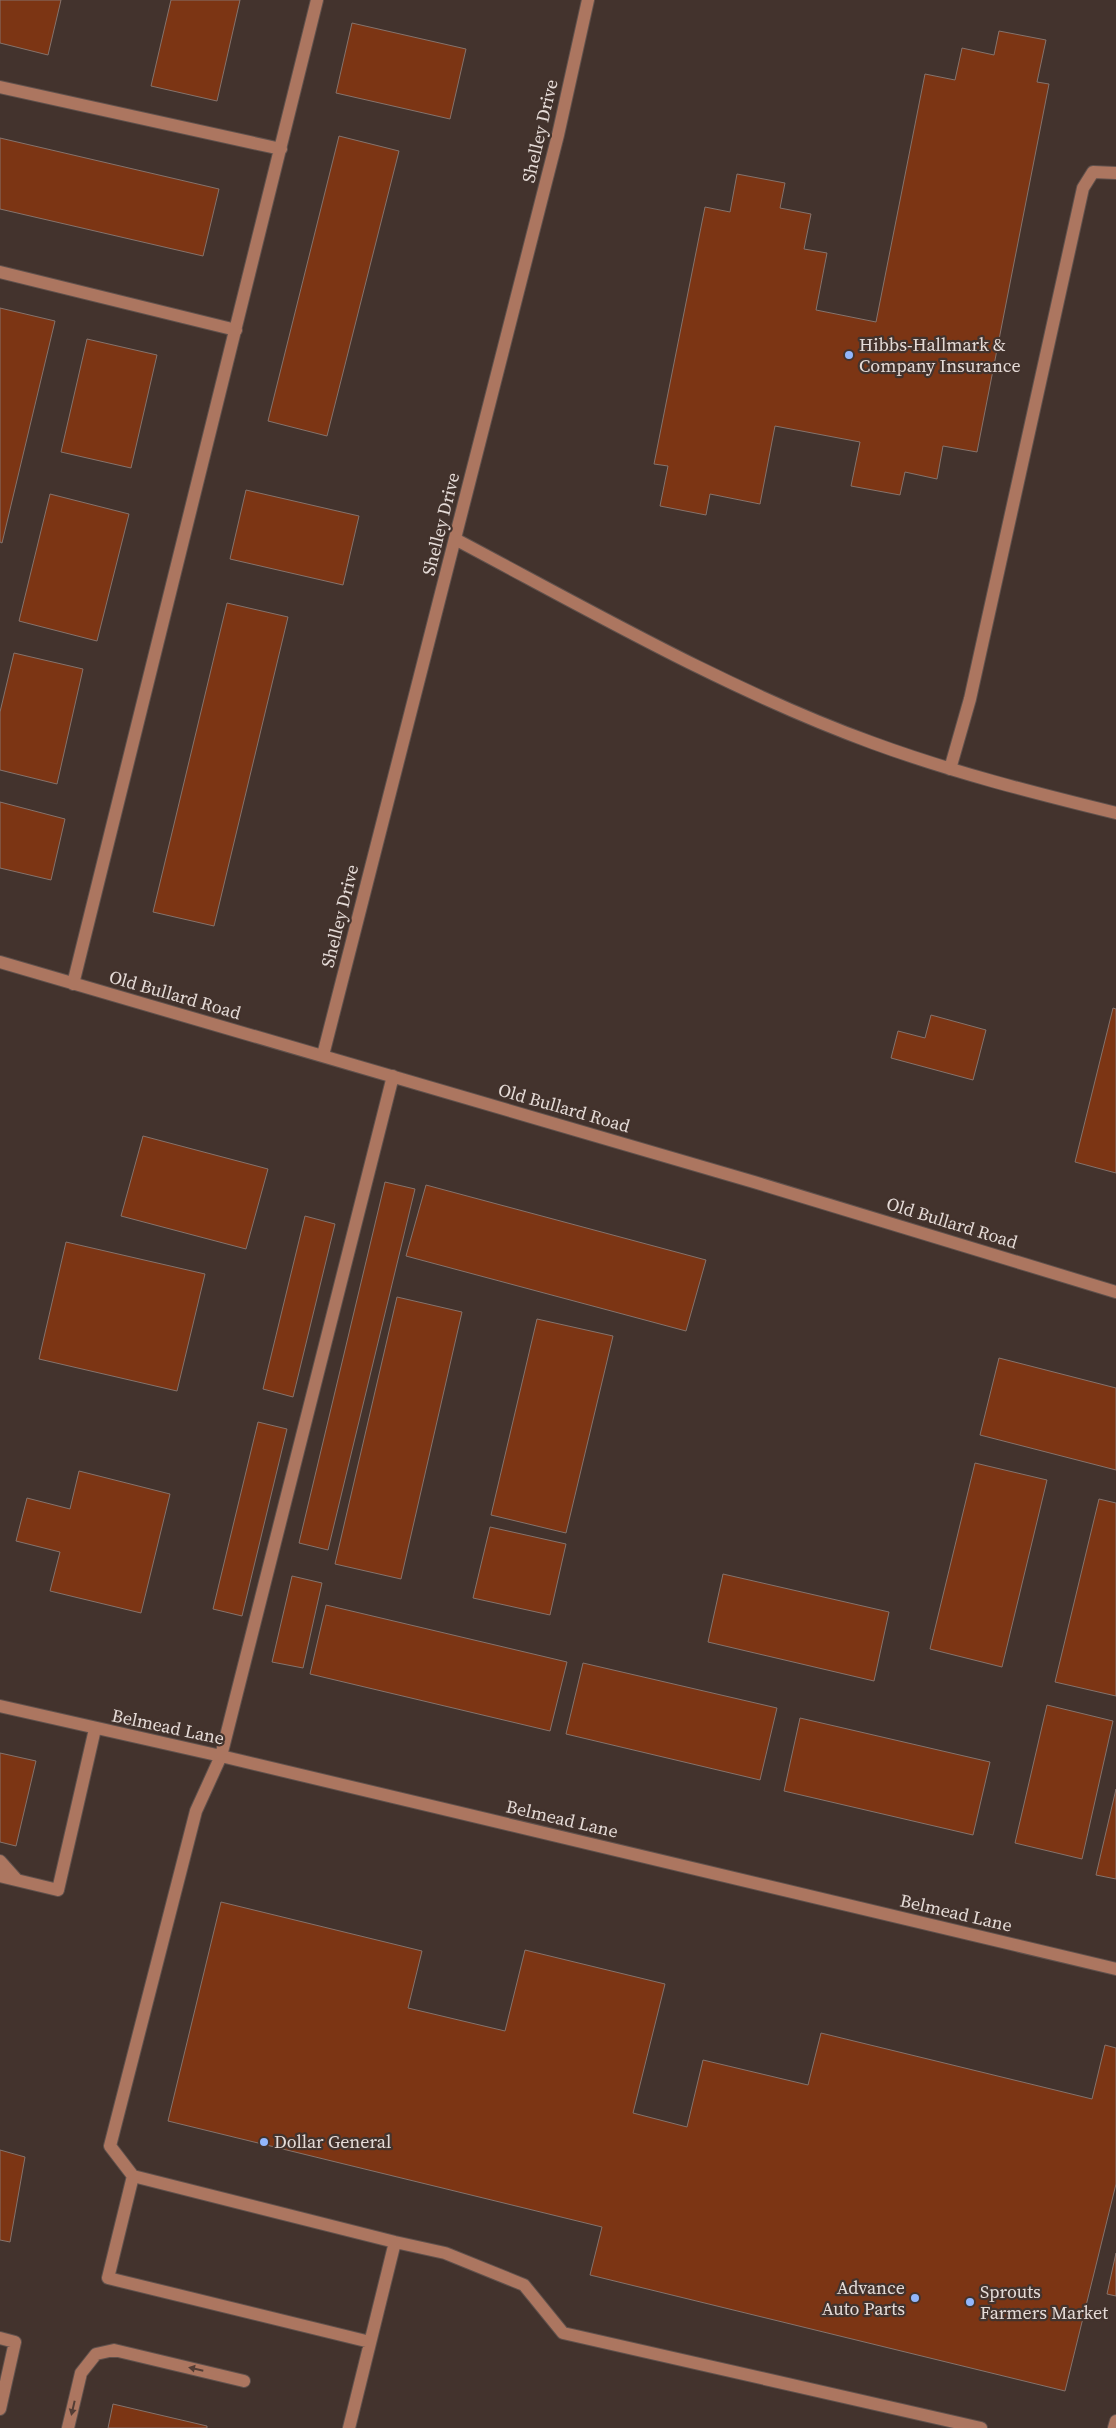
<svg xmlns="http://www.w3.org/2000/svg" width="1116" height="2428" viewBox="0 0 1116 2428" font-family="'Source Serif 4',serif">
  <rect width="100%" height="100%" fill="#43332d"/>
  <path fill="#7c3514" stroke="#85736c" d="M0,0H61L48,55L0,43Z
    M171,0H240L217,101L151,86Z
    M352,23L466,49L450,119L336,93Z
    M999,31L1046,40L1037,82L1049,84L977,452L943,446L937,479L905,472L900,495L851,486L860,442L775,426L760,504L710,494L706,515L660,506L668,466L654,464L705,207L730,212L737,174L785,183L780,208L811,214L804,249L827,253L816,310L876,322L925,74L955,80L962,48L994,55Z
    M339,136L399,151L327,436L268,421Z
    M0,138L219,189L203,256L0,209Z
    M0,308L55,321L2,543L0,542Z
    M87,339L157,355L131,468L61,452Z
    M246,490L359,516L343,585L230,559Z
    M50,494L129,514L97,641L19,621Z
    M227,603L288,617L214,926L153,912Z
    M14,653L83,669L57,784L0,770V712Z
    M0,802L65,819L51,880L0,868Z
    M1113,1008L1116,1009V1173L1075,1162Z
    M931,1015L986,1030L973,1080L891,1058L898,1031L925,1038Z
    M143,1136L268,1169L246,1249L121,1216Z
    M385,1182L415,1189L328,1550L299,1543Z
    M426,1185L706,1260L686,1331L406,1256Z
    M305,1216L335,1224L293,1397L263,1389Z
    M66,1242L205,1274L177,1391L39,1359Z
    M397,1297L462,1312L401,1579L335,1564Z
    M537,1319L613,1336L566,1533L491,1515Z
    M999,1358L1116,1388V1470L980,1435Z
    M258,1422L287,1429L242,1616L213,1609Z
    M975,1463L1047,1480L1002,1667L930,1649Z
    M79,1471L170,1494L141,1613L50,1591L60,1552L16,1541L27,1498L70,1509Z
    M1099,1499L1116,1503V1696L1055,1682Z
    M490,1527L566,1544L550,1615L473,1598Z
    M723,1574L889,1612L874,1681L708,1642Z
    M292,1576L322,1583L303,1668L272,1662Z
    M326,1605L567,1662L550,1731L310,1674Z
    M583,1663L777,1708L760,1780L566,1734Z
    M1047,1705L1113,1721L1082,1859L1015,1843Z
    M800,1718L990,1762L973,1835L784,1791Z
    M0,1753L36,1761L16,1846L0,1842Z
    M1116,1789V1879L1096,1875Z
    M221,1902L422,1951L408,2008L505,2031L525,1950L665,1984L633,2113L687,2127L703,2060L808,2085L821,2033L1092,2099L1105,2045L1116,2048V2184L1065,2391L590,2275L602,2227L168,2121Z
    M0,2150L25,2157L10,2242L0,2240Z
    M1116,2253V2296L1107,2294Z
    M113,2404L207,2426V2428H108Z"/>
  <g fill="none" stroke-linecap="round" stroke-linejoin="round">
    <g stroke="#60514c" stroke-width="14">
      <path id="minor" d="M0,87L281,149
        M0,272L236,330
        M455,539C589,610 730,691 873,743C952,772 1034,793 1116,813
        M950,769L970,699L1083,188L1093,172L1116,173
        M0,962L754,1182L1116,1292
        M73,984L317,0
        M323,1055L558,135L588,0
        M393,1076L221,1756L196,1811L110,2146L133,2176L395,2242L445,2253L524,2285L563,2333L981,2428
        M0,1706L221,1756L1116,1969
        M0,1861L17,1880
        M0,1876L58,1890L95,1729
        M133,2176L108,2278L370,2342
        M0,2338L15,2342L0,2409
        M68,2428L81,2373L96,2354L114,2350L244,2381
        M349,2428L395,2242
        M1114,2428L1116,2421"/>
    </g>
    <use href="#minor" stroke="#ac7660" stroke-width="12"/>
  </g>
  <defs><path id="oneway-solid" d="M-6-.8H1V-3.2L6.5 0L1 3.2V.8H-6Z" transform="scale(1.25)"/></defs>
  <g fill="#533d35">
    <use href="#oneway-solid" transform="translate(196 2369) rotate(-167)"/>
    <use href="#oneway-solid" transform="translate(73 2408) rotate(103)"/>
  </g>
  <g fill="#92b7fd" stroke="#43332d" stroke-width="2">
    <circle cx="849" cy="355" r="5"/>
    <circle cx="264" cy="2142" r="5"/>
    <circle cx="915" cy="2298" r="5"/>
    <circle cx="970" cy="2302" r="5"/>
  </g>
  <g text-anchor="middle" stroke-width="4.5" stroke-linejoin="round" paint-order="stroke">
    <g font-size="18" fill="#e5dbd7" stroke="#43332d">
      <text transform="translate(540 131) rotate(-77)" y="6">Shelley Drive</text>
      <text transform="translate(441 524) rotate(-76)" y="6">Shelley Drive</text>
      <text transform="translate(340 916) rotate(-76)" y="6">Shelley Drive</text>
      <text transform="translate(175 995) rotate(16)" y="6">Old Bullard Road</text>
      <text transform="translate(564 1108) rotate(16)" y="6">Old Bullard Road</text>
      <text transform="translate(952 1223) rotate(17)" y="6">Old Bullard Road</text>
      <text transform="translate(168 1727) rotate(12)" y="6">Belmead Lane</text>
      <text transform="translate(562 1819) rotate(13)" y="6">Belmead Lane</text>
      <text transform="translate(956 1913) rotate(13)" y="6">Belmead Lane</text>
    </g>
    <g font-size="18" fill="#e5dbd7" stroke="#43332d" text-anchor="start">
      <text x="859" y="351">Hibbs-Hallmark &amp;<tspan x="859" dy="21">Company Insurance</tspan></text>
      <text x="274" y="2148">Dollar General</text>
      <text x="905" y="2294" text-anchor="end">Advance<tspan x="905" dy="21">Auto Parts</tspan></text>
      <text x="980" y="2298">Sprouts<tspan x="980" dy="21">Farmers Market</tspan></text>
    </g>
  </g>
</svg>
